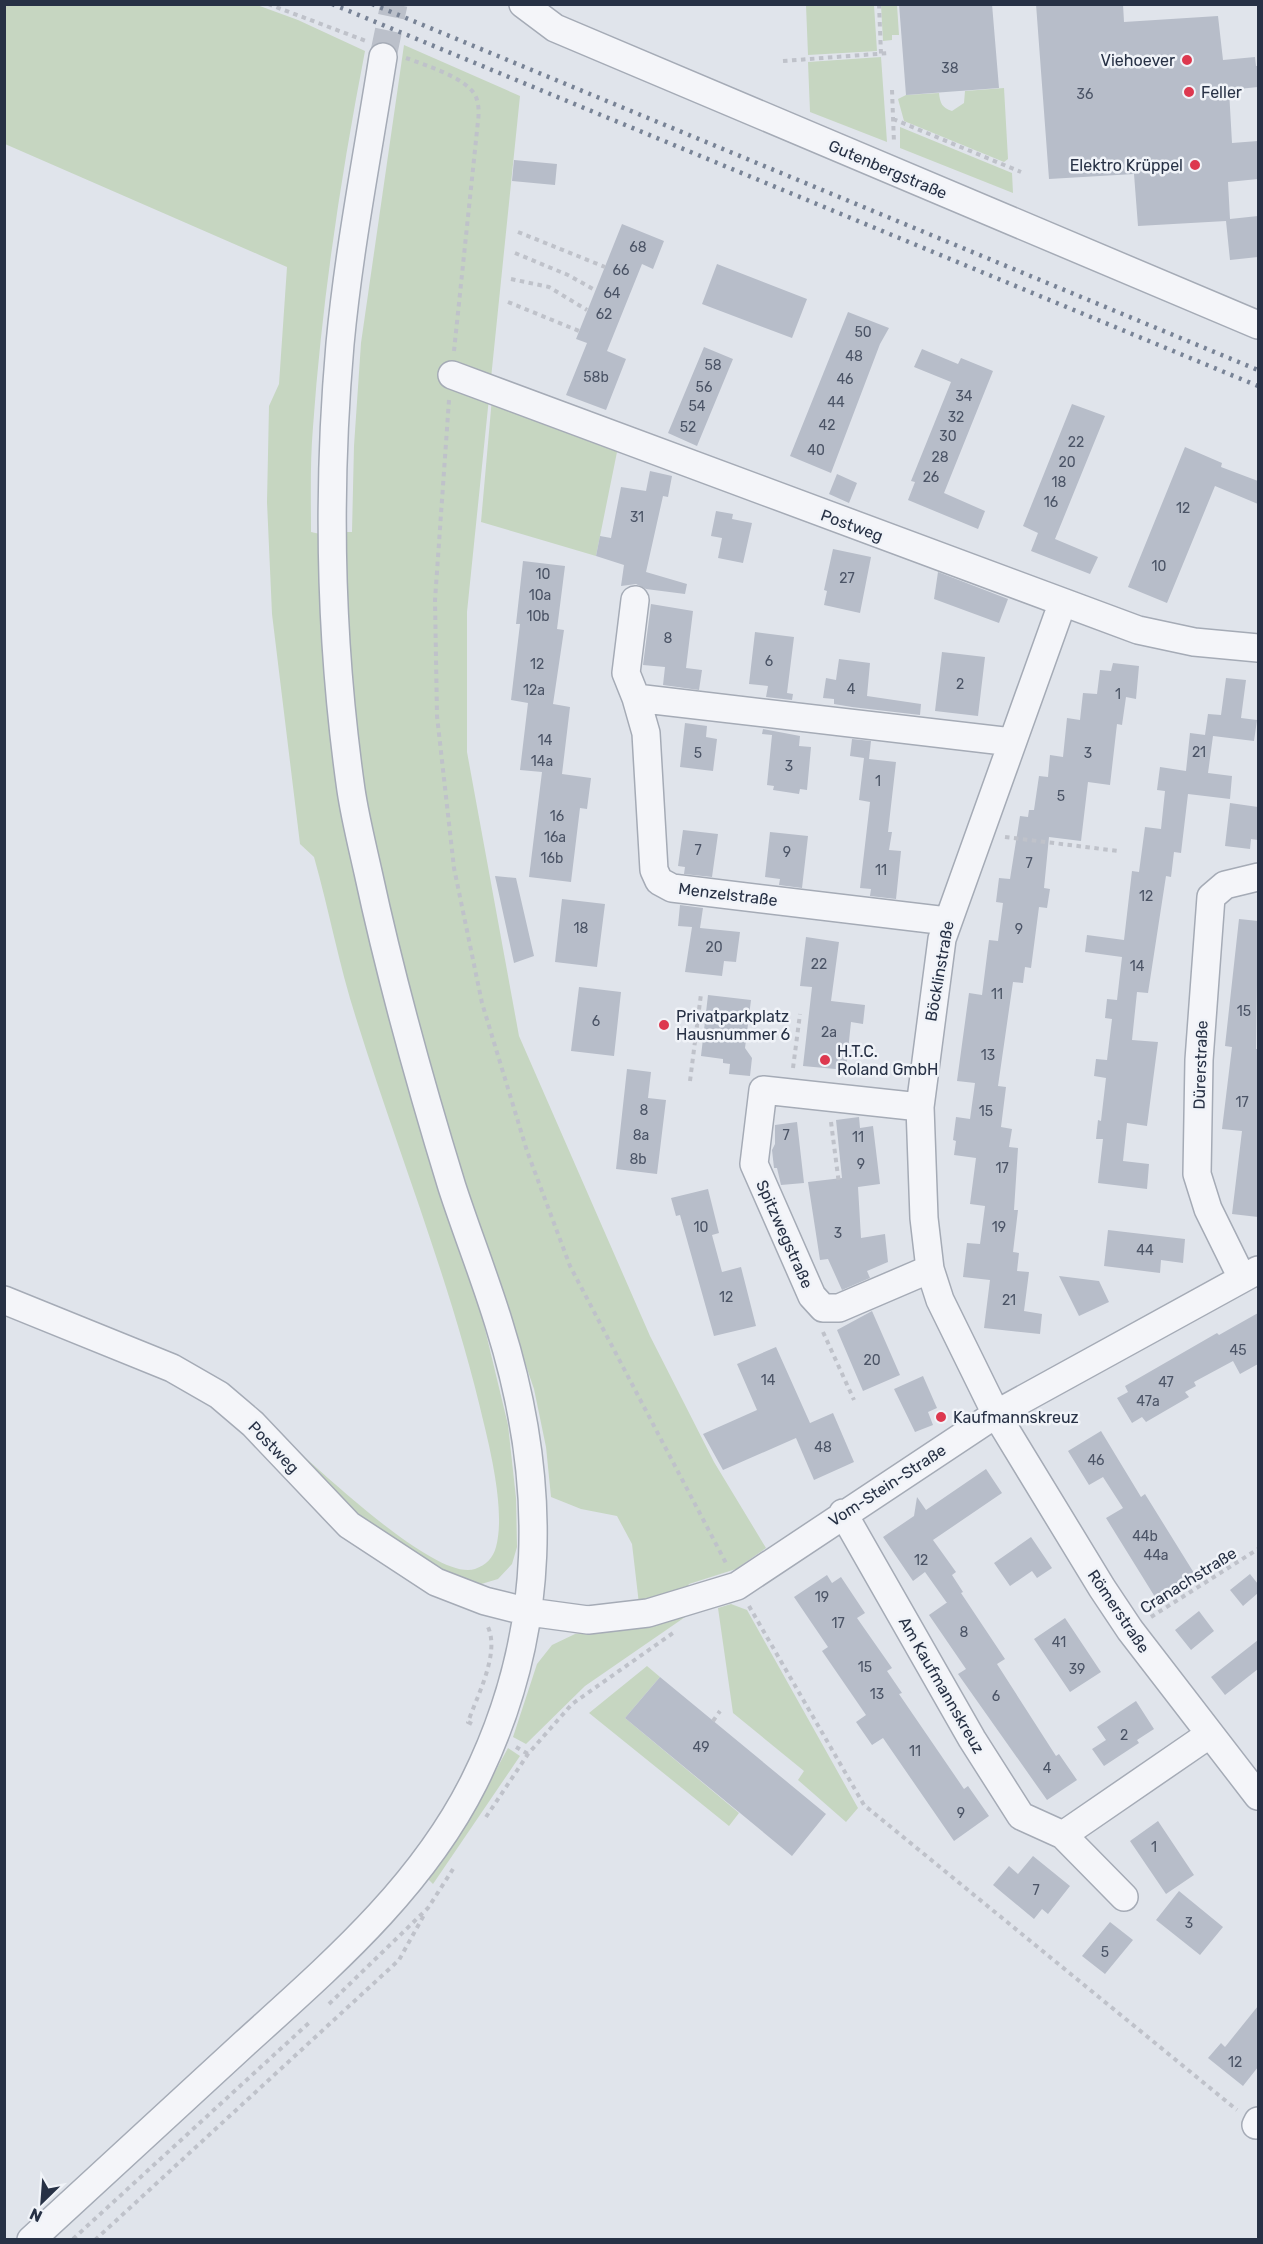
<svg xmlns="http://www.w3.org/2000/svg" width="1263" height="2244" viewBox="0 0 1263 2244" font-family="Rubik,sans-serif">
  <rect width="100%" height="100%" fill="#e0e4eb"/>
  <path fill="#c6d6c1" d="M5,5H257L298,20L365,51C341,175 322,300 313,427C310,462 311,497 311,532L320,534L324,659L508,1425L516,1498L517,1547L512,1564L498,1579L478,1585L457,1582L368,1527L248,1405C285,1437 431,1584 475,1569C486,1565 493,1558 496,1547C505,1514 492,1457 484,1424C452,1285 398,1153 356,1018C339,965 329,910 314,857L300,844L272,614L267,502L269,406L279,384L287,267L5,144Z
    M806,5H874L877,51L808,55Z
    M881,5H897L899,35H892V40L883,41Z
    M404,45L520,96L467,612V752L519,1036L650,1336L714,1462L766,1548L736,1569L689,1584L684,1594L639,1604L632,1544L617,1516L581,1509L551,1497L546,1447L534,1389L445,1129L393,937L364,792L347,656L344,532H352L354,446L361,343Z
    M881,57L887,142L810,112L808,62Z
    M1004,88L1008,159L1004,162L904,121L898,99L906,95L939,93C940,103 942,108 952,111L964,103L965,91Z
    M900,127L1012,173L1013,193L900,148Z
    M492,398L617,452L596,556L481,522Z
    M731,1604L747,1610L858,1808L846,1822L798,1780L804,1771L733,1713L718,1608Z
    M688,1615L585,1686L526,1744L513,1737L537,1664L552,1645L575,1634L638,1626Z
    M647,1666L660,1677L625,1718L739,1813L729,1826L589,1713Z
    M508,1748L520,1756L433,1884L426,1877L484,1792Z"/>
  <path fill="#b7bdc9" d="M899,4H992L999,88L906,95Z
    M1036,4H1123L1124,22L1218,16L1223,60L1255,57L1256,66H1258V87L1229,90L1232,143L1258,141V179L1228,182L1230,219L1258,216V257L1230,260L1226,221L1138,226L1134,174L1049,179Z
    M514,160L557,164L555,185L512,181Z
    M622,224L664,241L653,269L642,264L607,351L626,359L606,410L566,395L587,343L576,339Z
    M717,264L807,299L792,338L702,304Z
    M848,312L889,328L880,344L831,473L790,456Z
    M704,347L733,359L697,446L668,433Z
    M922,349L958,364L961,358L993,371L944,493L985,511L978,529L908,500L915,482L911,481L951,382L914,367Z
    M1072,404L1105,416L1055,539L1098,557L1090,574L1031,551L1038,533L1023,526Z
    M1185,447L1222,463L1221,467L1258,481V504L1215,486L1167,603L1128,587Z
    M650,471L672,476L668,497L663,496L646,572L687,584L685,594L646,589L636,584L621,586L624,565L596,556L600,536L611,538L621,487L646,491Z
    M837,474L857,483L849,503L829,494Z
    M716,511L733,514L732,519L752,523L743,563L718,558L722,538L711,536Z
    M833,549L871,557L860,613L824,605L827,591L824,590Z
    M523,561L565,566L557,629L564,630L553,704L570,707L562,774L591,778L587,809L580,808L571,882L529,877L542,772L520,770L528,703L511,700L520,624H516Z
    M938,572L1008,599L999,623L934,599Z
    M651,604L693,611L686,668L702,670L699,690L663,685L665,667L643,665Z
    M755,632L794,637L787,693L793,694L792,700L766,697L768,686L749,684Z
    M942,652L985,657L978,716L935,711Z
    M839,659L870,663L867,696L921,704L920,715L852,707L834,704V699L823,698L826,678L836,680Z
    M1113,663L1139,666L1136,699L1126,697L1122,725L1117,724L1110,785L1088,782L1081,841L1049,837L1044,888L1050,889L1047,908L1039,907L1031,968L1025,967L1023,983L1013,982L998,1086L1006,1087L1001,1127L1012,1129L1009,1147L1018,1148L1014,1210H1018L1013,1252L1019,1253L1017,1271L1029,1272L1024,1311L1042,1314L1040,1334L984,1328L990,1280L963,1277L967,1243L980,1244L985,1206L970,1204L976,1158L954,1155L956,1141L953,1140L956,1117L970,1119L975,1083L957,1081L969,993L982,995L989,940L998,941L1003,903L996,902L999,878L1010,879L1020,816L1028,817L1029,810H1034L1039,776L1048,777L1050,755L1063,757L1067,718L1080,720L1083,693L1097,694L1100,670L1111,671Z
    M1226,678L1246,680L1241,718L1257,720L1254,741L1205,735L1208,714L1221,715Z
    M685,723L707,726L706,737L717,739L713,771L680,767Z
    M763,729L800,736L799,746L811,747L807,790L800,789L799,794L773,790L774,786L767,785L772,735L762,734Z
    M1190,733L1213,736L1208,773L1232,776L1230,799L1188,794L1181,853L1174,852L1171,877L1166,876L1148,993L1137,992L1132,1040L1158,1042L1147,1126L1127,1123L1123,1161L1149,1164L1147,1189L1098,1183L1103,1139H1096L1098,1120L1101,1121L1106,1078L1094,1076L1096,1059L1107,1060L1112,1019L1105,1018L1107,999L1117,1000L1122,957L1085,952L1087,935L1124,940L1132,871L1139,872L1145,827L1161,829L1165,791L1157,790L1160,767L1186,771Z
    M852,739L871,741L869,759L896,762L888,832H892L889,850L901,851L896,899L870,896L871,889L860,888L870,802L859,800L864,758L850,756Z
    M1230,803L1258,807V840L1251,839L1250,849L1225,846Z
    M683,830L718,834L712,877L684,874L685,867L678,866Z
    M770,832L808,836L802,888L779,885L780,879L765,877Z
    M495,876L516,878L534,956L514,963Z
    M562,899L605,904L597,967L555,962Z
    M680,905L703,908L700,928L740,932L736,962L724,961L722,976L685,972L692,927L678,926Z
    M1239,919L1258,921L1256,1049H1258V1217L1232,1214L1242,1131L1222,1129L1232,1047L1225,1046Z
    M806,937L839,942L831,1001L865,1005L863,1024L851,1022L846,1070L803,1066L812,987L800,986Z
    M579,987L621,992L614,1056L571,1051Z
    M708,995L751,1000L745,1048L752,1058L750,1076L729,1074L730,1064L723,1063V1059L701,1056Z
    M627,1069L651,1072L648,1098L666,1100L657,1174L616,1169Z
    M859,1117L860,1128L873,1126L880,1184L858,1187L861,1238L885,1234L888,1262L867,1271L870,1278L842,1290L828,1259L820,1260L808,1182L842,1178L836,1120Z
    M797,1122L804,1183L781,1185L777,1168H774L772,1150L775,1144V1125Z
    M708,1189L719,1233L712,1235L722,1272L741,1267L756,1326L714,1336L680,1215L676,1216L671,1198Z
    M1108,1230L1185,1239L1183,1263L1161,1260L1160,1273L1104,1266Z
    M1059,1276L1099,1281L1109,1302L1079,1316Z
    M872,1311L900,1375L863,1391L837,1330Z
    M1258,1313V1364L1240,1374L1233,1361L1194,1382L1196,1386L1185,1392L1189,1397L1146,1422L1142,1417L1132,1423L1117,1398L1128,1392L1125,1386L1217,1333L1219,1335Z
    M776,1347L810,1423L833,1413L854,1462L814,1480L796,1438L723,1470L703,1434L757,1410L737,1364Z
    M923,1376L937,1408L928,1412L933,1425L915,1432L894,1389Z
    M1101,1431L1141,1497L1145,1494L1194,1573L1155,1597L1106,1518L1123,1508L1103,1477L1089,1485L1068,1451Z
    M986,1469L1002,1493L933,1540L956,1572L952,1575L963,1592L961,1593L1005,1659L997,1664L1056,1756L1059,1754L1077,1780L1047,1800L958,1674L966,1669L929,1615L952,1599L947,1603L925,1572L913,1581L883,1537L914,1516L917,1497L926,1510Z
    M1031,1537L1052,1568L1037,1578L1032,1571L1010,1586L994,1563Z
    M1250,1574L1258,1584V1593L1243,1606L1230,1590Z
    M827,1575L832,1583L841,1577L865,1613L857,1618L892,1668L887,1671L902,1693L899,1694L964,1789L968,1786L989,1816L954,1841L883,1738L872,1745L856,1722L866,1715L822,1651L828,1647L794,1597Z
    M1199,1611L1214,1631L1191,1650L1175,1630Z
    M1065,1618L1101,1672L1070,1692L1034,1639Z
    M1258,1640V1669L1225,1695L1211,1677Z
    M660,1677L826,1814L792,1856L625,1718Z
    M1136,1701L1154,1729L1137,1740L1139,1743L1104,1766L1092,1749L1106,1740L1097,1727Z
    M1158,1821L1194,1875L1166,1894L1130,1841Z
    M1033,1856L1070,1886L1048,1914L1042,1909L1034,1919L993,1885L1009,1866L1018,1874Z
    M1179,1891L1223,1927L1200,1955L1156,1920Z
    M1110,1922L1133,1940L1105,1974L1082,1956Z
    M1258,2006V2067L1243,2086L1208,2058L1221,2043L1225,2047Z"/>
  <g fill="none" stroke-linecap="round" stroke-linejoin="round">
    <path stroke="#bbc0ca" stroke-width="27" stroke-dasharray="27 14" stroke-linecap="butt" d="M383,57L394,4"/>
    <g stroke="#a5abb6" stroke-width="30">
      <path id="minor" d="M523,4L555,28L1258,325
        M452,375L1138,630L1194,642L1258,648
        M635,600L626,673L636,698
        M1062,604L942,939L920,1107L924,1218L930,1269L940,1300L996,1414L1102,1588L1130,1630L1258,1796
        M947,921L672,888L659,881L654,870L646,733L636,698L1012,742
        M920,1107L763,1090L754,1164L812,1296L823,1308H839L930,1269
        M1242,1278L1208,1209L1197,1174L1199,1060L1211,897L1225,885L1258,877
        M4,1300L172,1368L219,1395L253,1424L349,1525L436,1582L485,1601L529,1612L588,1620L648,1613L737,1586L996,1414L1258,1270
        M843,1513L972,1739L1021,1816L1063,1835L1124,1897
        M1063,1835L1210,1734
        M1256,2125L1258,2121
        M31,2240C102,2174 174,2109 245,2043C331,1965 421,1888 474,1782C548,1633 548,1480 499,1324C485,1278 467,1233 452,1187C420,1083 391,979 368,872C362,845 355,817 351,790C330,642 327,492 340,344C349,248 368,152 383,57"/>
    </g>
    <path stroke="#bfc2ca" stroke-width="4" stroke-dasharray="4.5 4.5" stroke-linecap="butt" d="M268,4L366,41
      M879,4L881,54
      M406,58C425,65 468,78 476,97C479,105 479,113 478,121L454,351
      M783,61L889,53
      M892,90L894,143
      M893,119L1021,172
      M518,232L605,267
      M515,253L568,275L595,290
      M511,279L549,287L587,310
      M508,302L579,331
      M449,400L435,600L437,716L454,868L482,1003L527,1151L570,1266L727,1565
      M1005,837L1118,851
      M793,1068L800,1014
      M690,1081L701,994
      M831,1122L839,1184
      M823,1332L854,1400
      M749,1606L864,1805L1237,2110
      M1151,1617L1258,1549
      M713,1721L720,1711
      M472,1724L468,1722C477,1696 500,1654 488,1627
      M516,1747L528,1754
      M486,1817L528,1754L572,1704L673,1633
      M329,2004L428,1908L453,1869
      M73,2239L311,2021
      M95,2240L399,1960L424,1915"/>
    <use href="#minor" stroke="#f4f5f9" stroke-width="27"/>
    <path stroke="#788396" stroke-width="4.5" stroke-dasharray="3 6" stroke-linecap="butt" d="M332,4L1258,386
      M372,4L1258,370"/>
  </g>
  <g fill="#dd384f" stroke="#f0f3f8" stroke-width="2">
    <circle cx="1187" cy="60" r="6"/>
    <circle cx="1189" cy="92" r="6"/>
    <circle cx="1195" cy="165" r="6"/>
    <circle cx="664" cy="1025" r="6"/>
    <circle cx="825" cy="1060" r="6"/>
    <circle cx="941" cy="1417" r="6"/>
  </g>
  <g text-anchor="middle" stroke-width="5" stroke-linejoin="round" paint-order="stroke">
    <g font-size="14" fill="#4b5466">
      <text x="950" y="73">38</text>
      <text x="1085" y="99">36</text>
      <text x="638" y="252">68</text>
      <text x="621" y="275">66</text>
      <text x="612" y="298">64</text>
      <text x="604" y="319">62</text>
      <text x="863" y="337">50</text>
      <text x="854" y="361">48</text>
      <text x="713" y="370">58</text>
      <text x="596" y="382">58b</text>
      <text x="845" y="384">46</text>
      <text x="704" y="392">56</text>
      <text x="964" y="401">34</text>
      <text x="836" y="407">44</text>
      <text x="697" y="411">54</text>
      <text x="956" y="422">32</text>
      <text x="827" y="430">42</text>
      <text x="688" y="432">52</text>
      <text x="948" y="441">30</text>
      <text x="1076" y="447">22</text>
      <text x="816" y="455">40</text>
      <text x="940" y="462">28</text>
      <text x="1067" y="467">20</text>
      <text x="931" y="482">26</text>
      <text x="1059" y="487">18</text>
      <text x="1051" y="507">16</text>
      <text x="1183" y="513">12</text>
      <text x="637" y="522">31</text>
      <text x="1159" y="571">10</text>
      <text x="543" y="579">10</text>
      <text x="847" y="583">27</text>
      <text x="540" y="600">10a</text>
      <text x="538" y="621">10b</text>
      <text x="668" y="643">8</text>
      <text x="769" y="666">6</text>
      <text x="537" y="669">12</text>
      <text x="960" y="689">2</text>
      <text x="851" y="694">4</text>
      <text x="534" y="695">12a</text>
      <text x="1118" y="699">1</text>
      <text x="545" y="745">14</text>
      <text x="1199" y="757">21</text>
      <text x="698" y="758">5</text>
      <text x="1088" y="758">3</text>
      <text x="542" y="766">14a</text>
      <text x="789" y="771">3</text>
      <text x="878" y="786">1</text>
      <text x="1061" y="801">5</text>
      <text x="557" y="821">16</text>
      <text x="555" y="842">16a</text>
      <text x="698" y="855">7</text>
      <text x="787" y="857">9</text>
      <text x="552" y="863">16b</text>
      <text x="1029" y="868">7</text>
      <text x="881" y="875">11</text>
      <text x="1146" y="901">12</text>
      <text x="581" y="933">18</text>
      <text x="1019" y="934">9</text>
      <text x="714" y="952">20</text>
      <text x="819" y="969">22</text>
      <text x="1137" y="971">14</text>
      <text x="997" y="999">11</text>
      <text x="1244" y="1016">15</text>
      <text x="596" y="1026">6</text>
      <text x="829" y="1037">2a</text>
      <text x="988" y="1060">13</text>
      <text x="1242" y="1107">17</text>
      <text x="644" y="1115">8</text>
      <text x="986" y="1116">15</text>
      <text x="641" y="1140">8a</text>
      <text x="786" y="1140">7</text>
      <text x="858" y="1142">11</text>
      <text x="638" y="1164">8b</text>
      <text x="861" y="1169">9</text>
      <text x="1002" y="1173">17</text>
      <text x="701" y="1232">10</text>
      <text x="999" y="1232">19</text>
      <text x="838" y="1238">3</text>
      <text x="1145" y="1255">44</text>
      <text x="726" y="1302">12</text>
      <text x="1009" y="1305">21</text>
      <text x="1238" y="1355">45</text>
      <text x="872" y="1365">20</text>
      <text x="768" y="1385">14</text>
      <text x="1166" y="1387">47</text>
      <text x="1148" y="1406">47a</text>
      <text x="823" y="1452">48</text>
      <text x="1096" y="1465">46</text>
      <text x="1145" y="1541">44b</text>
      <text x="1156" y="1560">44a</text>
      <text x="921" y="1565">12</text>
      <text x="822" y="1602">19</text>
      <text x="838" y="1628">17</text>
      <text x="964" y="1637">8</text>
      <text x="1059" y="1647">41</text>
      <text x="865" y="1672">15</text>
      <text x="1077" y="1674">39</text>
      <text x="877" y="1699">13</text>
      <text x="996" y="1701">6</text>
      <text x="1124" y="1740">2</text>
      <text x="701" y="1752">49</text>
      <text x="915" y="1756">11</text>
      <text x="1047" y="1773">4</text>
      <text x="961" y="1818">9</text>
      <text x="1154" y="1852">1</text>
      <text x="1036" y="1895">7</text>
      <text x="1189" y="1928">3</text>
      <text x="1105" y="1957">5</text>
      <text x="1235" y="2067">12</text>
    </g>
    <g font-size="16" fill="#273145" stroke="#f0f3f8" text-anchor="start">
      <text x="1175" y="66" text-anchor="end">Viehoever</text>
      <text x="1201" y="98">Feller</text>
      <text x="1183" y="171" text-anchor="end">Elektro Krüppel</text>
      <text x="676" y="1022">Privatparkplatz<tspan x="676" dy="18">Hausnummer 6</tspan></text>
      <text x="837" y="1057">H.T.C.<tspan x="837" dy="18">Roland GmbH</tspan></text>
      <text x="953" y="1423">Kaufmannskreuz</text>
    </g>
    <g font-size="16" fill="#273145" stroke="#f0f3f8">
      <text transform="translate(888 169) rotate(23)" y="6">Gutenbergstraße</text>
      <text transform="translate(852 525) rotate(20)" y="6">Postweg</text>
      <text transform="translate(728 894) rotate(7)" y="6">Menzelstraße</text>
      <text transform="translate(939 971) rotate(-80)" y="6">Böcklinstraße</text>
      <text transform="translate(1200 1065) rotate(-88)" y="6">Dürerstraße</text>
      <text transform="translate(785 1234) rotate(66)" y="6">Spitzwegstraße</text>
      <text transform="translate(274 1447) rotate(46)" y="6">Postweg</text>
      <text transform="translate(887 1485) rotate(-33)" y="6">Vom-Stein-Straße</text>
      <text transform="translate(1188 1580) rotate(-32)" y="6">Cranachstraße</text>
      <text transform="translate(1119 1611) rotate(56)" y="6">Römerstraße</text>
      <text transform="translate(942 1685) rotate(60)" y="6">Am Kaufmannskreuz</text>
    </g>
  </g>
  <rect width="1263" height="2244" fill="none" stroke="#273145" stroke-width="12"/>
  <g transform="translate(42 2202) rotate(205)" stroke="#f0f3f8" stroke-width="4.5" paint-order="stroke">
  <path d="M0-4.5L10 22L0 15L-10 22Z" fill="#273145"/>
  <text y="-9" font-size="16" font-weight="bold" text-anchor="middle" fill="#273145">N</text>
  </g>
</svg>
